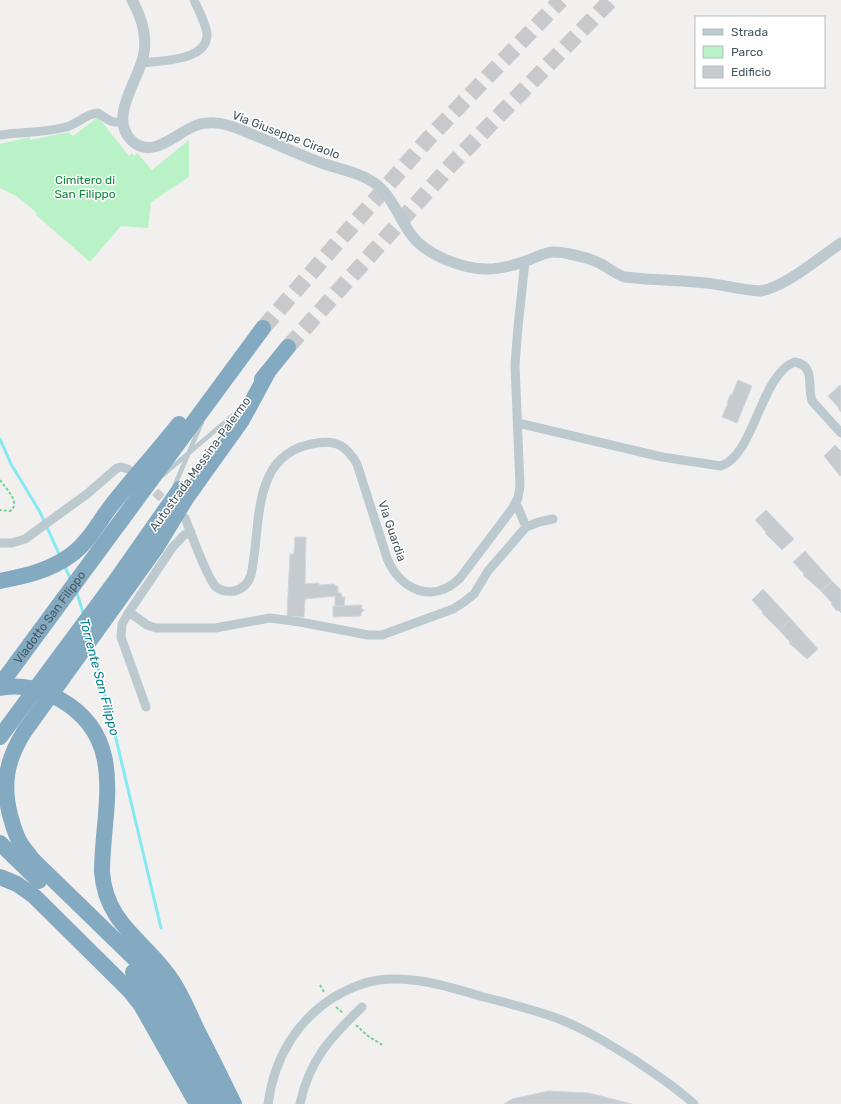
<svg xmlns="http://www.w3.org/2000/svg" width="841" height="1104" viewBox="0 0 841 1104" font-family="Rubik,sans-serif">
  <rect width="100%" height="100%" fill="#f2efef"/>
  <path fill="#baf2c8" d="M98,117L129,156L132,153L134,156L137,153L152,170L189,140V177L151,202L148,228L121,226L90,262L36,215L37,213L16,196L0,188V144L30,137V140L69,132L73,136Z"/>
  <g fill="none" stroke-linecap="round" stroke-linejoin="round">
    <path stroke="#84eaf2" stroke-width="3" d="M0,439L11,464L40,512L60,556
      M64,565L71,580
      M76,590L84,616
      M92,646L112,722L161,928"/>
  </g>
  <path fill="#c6cbcf" stroke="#d3d6db" d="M738,380L752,386L737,423L722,417L728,403H727L730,395H732Z
    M840,385L841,387V412L838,409L839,408L828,396Z
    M835,445L841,451V475L840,476L824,456Z
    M766,510L794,539L782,550L765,533L766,532L755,520Z
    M295,537H306L305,584L319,583V585L334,584L335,586H338V593H341L342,597H345L344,606H335V596L305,599L304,617L287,616L290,554H294Z
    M805,551L832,581L821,591L803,575L804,574L793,562Z
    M832,581L841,590V613L838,610L837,611L831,604L832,603L821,591Z
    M763,589L791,619L779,630L762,613L763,612L752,600Z
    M362,605L361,608L364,610L361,613V616L333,617V606Z
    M791,619L818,649L807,659L789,643L790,642L779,630Z
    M548,1091L589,1093L632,1104H504L512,1099Z"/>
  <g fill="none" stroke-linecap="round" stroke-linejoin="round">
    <path stroke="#c7c9cb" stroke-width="9" stroke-dasharray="9 4.5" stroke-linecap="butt" d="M145,483L171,506"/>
    <path stroke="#c7c9cb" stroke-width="16" stroke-dasharray="16 8" stroke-linecap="butt" d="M263,328L427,140L561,0
      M288,347L451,165L611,0"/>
    <path stroke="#70d395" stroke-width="2" stroke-dasharray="3 2" stroke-linecap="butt" d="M0,480C5,488 22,503 10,511L0,510
      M320,985L324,992
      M336,1007L343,1013
      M356,1025L368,1036L384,1046"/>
    <path stroke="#bcc9cf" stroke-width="4.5" d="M163,475L238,411
      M174,487L202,422"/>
    <path stroke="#bcc9cf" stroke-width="9" d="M141,63C159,61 207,61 207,35C207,26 198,9 194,0
      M0,135C22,132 44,133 66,127C77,124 87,113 98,113C108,119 109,123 122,122
      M518,423L662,457L721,466C754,456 761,373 795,362C816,366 807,387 812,401L841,433
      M516,503L526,527
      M185,518C191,533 207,578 216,587C221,591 227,592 234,591C243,589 248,584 251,575C262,526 249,452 317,443C338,440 347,447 357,464L387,558C400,590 433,605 460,578L512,509L518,498L520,486L515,365L518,327L525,261
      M0,543H12L25,539L87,494L117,468L121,467L128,469
      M129,612L147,625L156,628H215L270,618L300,622L368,635H382L453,609L464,602L474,594L488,571L526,527L539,522L553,519
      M146,707L121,637L122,624L129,612L172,548L184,535L191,532
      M268,1104C274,1059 296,1021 334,997C348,989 363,982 379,980C414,976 447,986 480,996C506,1003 533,1009 559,1019C585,1029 609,1044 633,1059C654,1073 676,1087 694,1104
      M300,1104C309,1060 331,1037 362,1007"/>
    <path stroke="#bcc9cf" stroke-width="11" d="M132,0C141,16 147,35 144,53C140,79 108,116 131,140C156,164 181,124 207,123C224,121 241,130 256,136C277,144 297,154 319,162C337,169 361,172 377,185C394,199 400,221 413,237C421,247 433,254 444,259C475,272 495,272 526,261C535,258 545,252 554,252C564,252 590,258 599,263C608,267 616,275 625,277C632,278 639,278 646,279C666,280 686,281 706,283C724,285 742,290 760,291C784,288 820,257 841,243"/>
    <g stroke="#83aac1" stroke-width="16">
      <path d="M262,379L288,347"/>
      <path d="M0,581C25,576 49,571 71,555C88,543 98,523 111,506C133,478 157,452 179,424"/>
      <path id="s1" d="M0,685L263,328"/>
      <path d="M0,688C21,684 43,689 61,700C129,739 102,810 102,872C106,926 147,941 173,982C182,996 189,1012 196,1028C209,1053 222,1079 234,1104"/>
      <path d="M0,737L114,583L180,489"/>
      <path d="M0,843L39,881"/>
      <path d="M0,877L17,884L34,896L130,991L141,1005L197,1104"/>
      <path d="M133,972L145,986L153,999L209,1104"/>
      <path d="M222,1104L161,989L140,964L32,859C29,854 24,849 21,844C15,835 13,825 10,815C2,783 7,759 24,732L156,548L187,497L242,420L268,372"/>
    </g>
  </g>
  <g text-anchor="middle" stroke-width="3" stroke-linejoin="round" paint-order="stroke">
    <g font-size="12" fill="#46565e" stroke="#fff">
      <text transform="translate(286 135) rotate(21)" y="4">Via Giuseppe Ciraolo</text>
      <text transform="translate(200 464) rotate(-54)" y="4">Autostrada Messina-Palermo</text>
      <text transform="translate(392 531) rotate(71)" y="4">Via Guardia</text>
      <text dy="4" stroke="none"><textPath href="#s1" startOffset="84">Viadotto San Filippo</textPath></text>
    </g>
    <g font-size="12" fill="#10853b" stroke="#fff">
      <text x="85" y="184">Cimitero di<tspan x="85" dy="14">San Filippo</tspan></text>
    </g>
    <g font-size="13" font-style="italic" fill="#06828b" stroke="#fff">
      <text transform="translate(100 677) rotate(75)" y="5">Torrente San Filippo</text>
    </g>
  </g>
  <rect x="695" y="16" width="130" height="72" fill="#ffffff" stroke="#b5bbbf"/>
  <rect x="703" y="29" width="20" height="6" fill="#bcc9cf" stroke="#b5bbbf"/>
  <text x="731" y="36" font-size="12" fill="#46565e">Strada</text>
  <rect x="703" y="46" width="20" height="12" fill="#baf2c8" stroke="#b5bbbf"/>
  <text x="731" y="56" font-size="12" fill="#46565e">Parco</text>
  <rect x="703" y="66" width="20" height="12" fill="#c6cbcf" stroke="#b5bbbf"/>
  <text x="731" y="76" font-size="12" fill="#46565e">Edificio</text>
</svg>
